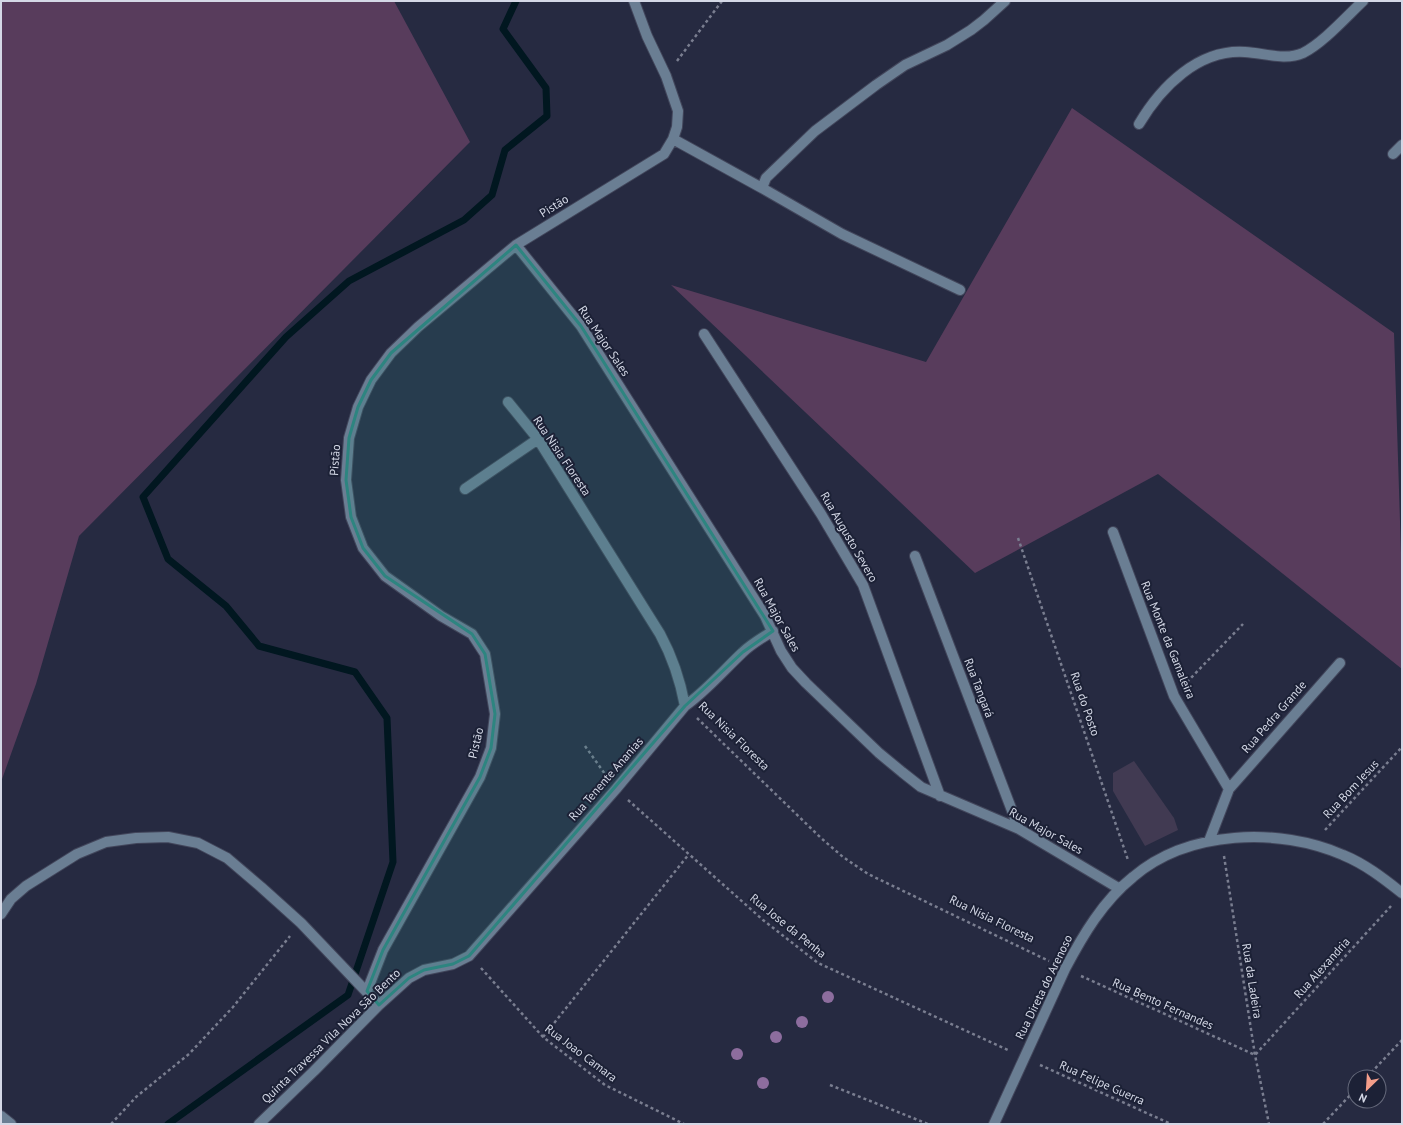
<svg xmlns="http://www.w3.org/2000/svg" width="1403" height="1125" viewBox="0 0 1403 1125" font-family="'PT Sans',sans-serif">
  <rect width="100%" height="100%" fill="#262a41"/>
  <path fill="#583c5c" d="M1,1H394L470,142L79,536L36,684L1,782Z
    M1072,108L1394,333L1402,584V669L1158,474L975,573L671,285L926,362Z"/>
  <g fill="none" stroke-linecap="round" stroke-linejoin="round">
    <path stroke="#011720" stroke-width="7" d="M168,1124L348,995L393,862L387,718L355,672L259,646L226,606L168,559L143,497L286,337L349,281L464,220L492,195L505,150L547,116L546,88L503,29L516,1"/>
  </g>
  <path fill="#413a52" d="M1134,761L1174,818L1178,830L1145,846L1113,791V773Z"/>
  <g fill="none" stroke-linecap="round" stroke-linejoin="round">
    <g stroke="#42465b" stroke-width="12">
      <path id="minor" d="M1139,124C1161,87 1198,49 1245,52C1264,53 1285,61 1303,53C1323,43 1346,17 1363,1
        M673,139L762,188
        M1393,154L1402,145
        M516,245L581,326L765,616L781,651L792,668L806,683L879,753L902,772L921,787L1019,829L1120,889
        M960,290L842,234L762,188L766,178L815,131L876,85L905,65L947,45L971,30L984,20L1005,1
        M704,334L821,514L863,585L940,796
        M508,402L538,439L660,634C673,658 680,679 685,706
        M465,489L538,439
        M1113,532L1174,696L1229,789L1209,841
        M915,556L1019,829
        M1229,789L1340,663
        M1,914L11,899L26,886L77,854L106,842L136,838L168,837L198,843L227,858L261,887L301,923L379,1005
        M367,991L383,950L480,777L491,748L495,714L485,654L472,634L441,616L385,576L363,548L351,517L346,480L349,438L358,407L371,380L391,353L418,327L516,245L664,154L673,139L677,127L678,111L666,76L647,36L634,1
        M1,1116L11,1124
        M259,1124L314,1071L379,1005L409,978L424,970L453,964L469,956L616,789L685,706C706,691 723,671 742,653C751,644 762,638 773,631
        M994,1124L1065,969C1083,935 1103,901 1133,877C1188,830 1279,827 1343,855C1365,864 1383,878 1402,893"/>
    </g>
    <path stroke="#7a7e90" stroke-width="2.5" stroke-dasharray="3 3" stroke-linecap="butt" d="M677,61L722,1
      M1018,538L1128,860
      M1187,682L1243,624
      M697,718L821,838L843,857L868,874L1049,961
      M585,746L605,774
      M628,800L763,920L818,963L1008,1050
      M1325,830L1402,747
      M1224,856L1255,1055L1269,1124
      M481,968L543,1037L605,1085L684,1124
      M1081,976L1255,1055L1391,906
      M543,1037L689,854
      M1040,1065L1171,1124
      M1367,1077L1402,1040
      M830,1085L928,1124
      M111,1124L136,1097L189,1054L233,1007L290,936
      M1323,1124L1355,1090"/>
    <use href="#minor" stroke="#6a7e93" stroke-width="10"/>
  </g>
  <g fill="#8d6d9e">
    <circle cx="828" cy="997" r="6"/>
    <circle cx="802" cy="1022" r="6"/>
    <circle cx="776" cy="1037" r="6"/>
    <circle cx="737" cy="1054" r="6"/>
    <circle cx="763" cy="1083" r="6"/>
  </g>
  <path fill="#2d8580" fill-opacity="0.2" stroke="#2d8580" stroke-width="3" stroke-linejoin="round" d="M516,245L581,326L773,631L743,652L685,706L469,956L453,964L424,970L409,978L379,1005L367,991L383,950L480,777L491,748L495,714L485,654L472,634L385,576L363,548L351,517L346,480L349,438L358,407L371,380L391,353Z"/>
  <g text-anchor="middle" stroke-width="4" stroke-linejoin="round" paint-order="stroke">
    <g font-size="12" fill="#d4d8e6" stroke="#1c2136">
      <text transform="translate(554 206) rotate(-32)" y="4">Pistão</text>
      <text transform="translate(604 341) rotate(56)" y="4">Rua Major Sales</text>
      <text transform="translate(562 456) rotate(56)" y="4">Rua Nisia Floresta</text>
      <text transform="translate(335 460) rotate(-86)" y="4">Pistão</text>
      <text transform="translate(849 537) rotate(60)" y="4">Rua Augusto Severo</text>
      <text transform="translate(777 615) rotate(61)" y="4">Rua Major Sales</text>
      <text transform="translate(1168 640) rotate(68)" y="4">Rua Monte da Gamaleira</text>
      <text transform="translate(979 688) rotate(69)" y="4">Rua Tangará</text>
      <text transform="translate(1085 704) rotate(71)" y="4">Rua do Posto</text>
      <text transform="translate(1274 717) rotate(-49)" y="4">Rua Pedra Grande</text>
      <text transform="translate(734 736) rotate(44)" y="4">Rua Nisia Floresta</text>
      <text transform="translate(476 743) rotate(-77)" y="4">Pistão</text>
      <text transform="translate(606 779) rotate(-49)" y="4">Rua Tenente Ananias</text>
      <text transform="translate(1351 789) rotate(-47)" y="4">Rua Bom Jesus</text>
      <text transform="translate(1046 831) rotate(29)" y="4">Rua Major Sales</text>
      <text transform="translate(992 919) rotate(26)" y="4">Rua Nisia Floresta</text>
      <text transform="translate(788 926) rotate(39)" y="4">Rua Jose da Penha</text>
      <text transform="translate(1322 968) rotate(-48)" y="4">Rua Alexandria</text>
      <text transform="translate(1252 981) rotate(81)" y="4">Rua da Ladeira</text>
      <text transform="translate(1044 987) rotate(-64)" y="4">Rua Direta do Arenoso</text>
      <text transform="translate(1163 1004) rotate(24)" y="4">Rua Bento Fernandes</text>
      <text transform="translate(331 1036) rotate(-44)" y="4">Quinta Travessa Vila Nova São Bento</text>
      <text transform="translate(581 1053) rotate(37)" y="4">Rua Joao Camara</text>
      <text transform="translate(1102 1083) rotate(24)" y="4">Rua Felipe Guerra</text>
    </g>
  </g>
  <rect width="1403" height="1125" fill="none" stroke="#d4d8e6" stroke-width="4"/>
  <g transform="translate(1367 1089) rotate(205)"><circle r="19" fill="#1c2136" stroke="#666a7c"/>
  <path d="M0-3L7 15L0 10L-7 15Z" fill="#f49e8a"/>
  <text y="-6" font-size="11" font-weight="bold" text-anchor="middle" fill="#d4d8e6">N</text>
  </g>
</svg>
